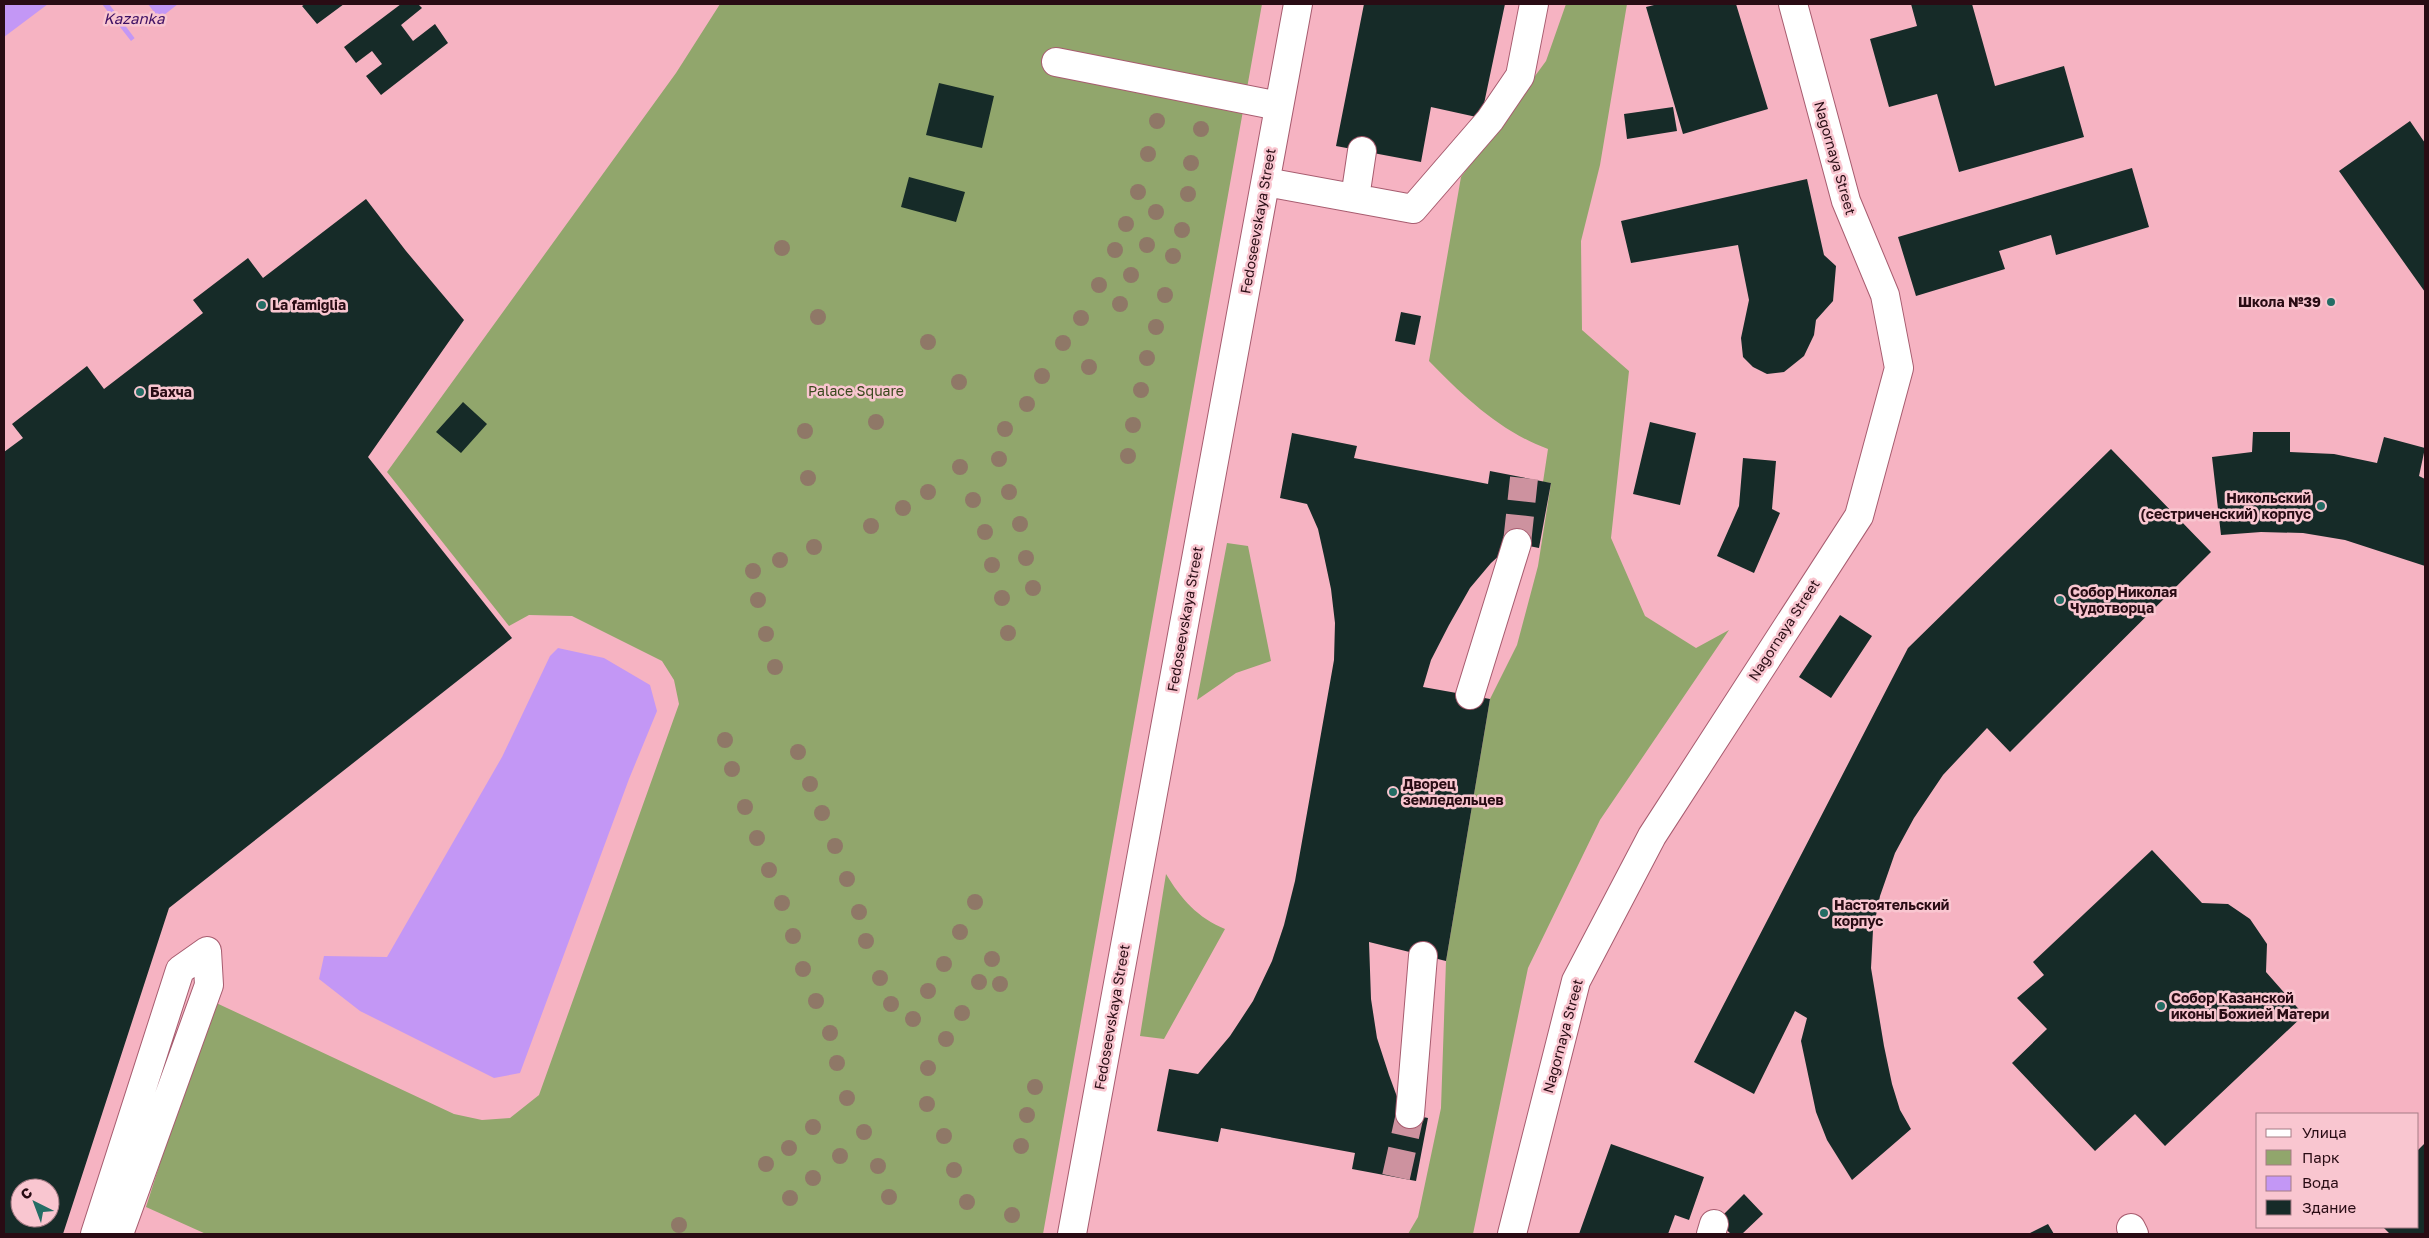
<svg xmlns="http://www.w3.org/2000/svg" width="2429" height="1238" viewBox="0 0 2429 1238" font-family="'Golos Text',sans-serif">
  <rect width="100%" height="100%" fill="#f6b3c2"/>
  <path fill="#91a66c" d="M720,4H1262L1043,1234H206L146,1207L212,1001L454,1114L482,1120L510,1118L539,1095L679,704L674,680L662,661L572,616L529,615L509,626L387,472L676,73Z
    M1566,4H1627L1600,165L1581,241L1582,330L1629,371L1611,538L1645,616L1696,648L1729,630L1600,820L1528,968L1473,1234H1408L1418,1217L1441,1108L1446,961L1490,699L1517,645L1538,566L1551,483L1543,482L1548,449C1501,432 1463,396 1429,361L1461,177L1546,61Z
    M1227,543L1248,546L1271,661L1236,673L1197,700Z
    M1166,874C1181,899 1198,918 1225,929L1164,1039L1140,1036Z"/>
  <path fill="#c397f5" d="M4,4H48L4,37Z
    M102,4H178L131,41Z
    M558,648L604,658L650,685L657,711L629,779L520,1073L494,1078L360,1011L319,979L324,956L387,957L502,757L550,656Z"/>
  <path fill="#f6b3c2" d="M109,4H148L161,21L136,40Z"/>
  <path fill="#162b28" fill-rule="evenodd" d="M305,4H344L317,24L302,6Z
    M401,4H418L422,8L401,25L413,41L435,24L448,43L381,95L366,76L382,64L372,51L356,63L344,47Z
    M1364,4H1505L1481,118L1431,107L1421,162L1336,146Z
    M1658,4H1736L1768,109L1683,134L1646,7Z
    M1911,4H1972L1995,86L2064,66L2084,137L1959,172L1937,94L1889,107L1870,39L1917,26Z
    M939,83L994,96L982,148L926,135Z
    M1673,107L1677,131L1627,139L1624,114Z
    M2410,121L2425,143V292L2339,171Z
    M2132,168L2149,227L2056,255L2051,235L1999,251L2005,269L1916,296L1898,237Z
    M909,177L965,192L956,222L901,207Z
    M1807,179L1824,255L1836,266L1833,301L1816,320L1814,335L1804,356L1784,372L1767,374L1753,367L1743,357L1741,338L1749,300L1738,245L1631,263L1621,221Z
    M366,199L406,251L464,320L368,457L512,638L169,908L63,1234H4V452L23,438L12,424L87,366L104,389L203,313L193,300L248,258L263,278ZM20,1188H50V1218H20Z
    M1401,312L1421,316L1415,345L1395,341Z
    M463,402L487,424L461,453L436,432Z
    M1650,422L1696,433L1680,505L1633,494Z
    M2253,432H2290V452L2334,454L2377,463L2384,437L2425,448L2419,476L2425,479V566L2345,540L2303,533L2261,532L2221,535L2212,457L2252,452Z
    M1292,433L1357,446L1354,458L1488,484L1490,471L1551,483L1539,548L1513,543L1491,563L1470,588L1449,625L1431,660L1423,687L1490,699L1446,961L1369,942L1371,999L1377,1038L1389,1075L1403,1113L1428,1118L1416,1181L1352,1169L1355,1153L1221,1128L1218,1142L1157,1131L1169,1069L1198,1074L1230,1036L1253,1001L1272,961L1284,925L1295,881L1334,660L1335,623L1331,589L1324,556L1318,529L1307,504L1280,498Z
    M2111,449L2211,552L2010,752L1987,728L1943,775L1914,818L1895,853L1880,896L1873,930L1871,968L1884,1046L1892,1084L1900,1110L1911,1129L1852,1180L1827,1140L1816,1112L1801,1041L1807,1018L1795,1011L1754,1094L1694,1062L1908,648Z
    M1743,458L1776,461L1772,509L1780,513L1754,573L1717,556L1739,506Z
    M1840,615L1872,636L1831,698L1799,677Z
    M2152,850L2202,903L2228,904L2250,919L2267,944L2266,972L2304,1015L2165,1146L2135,1114L2095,1151L2012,1063L2047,1029L2017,998L2044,975L2033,962Z
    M2425,1143V1234H2390L2383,1227H2418V1150Z
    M1611,1144L1704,1177L1689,1220L1675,1215L1668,1234H1579Z
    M1744,1194L1763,1214L1742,1234H1731L1717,1221Z
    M2048,1224L2054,1234H2028Z"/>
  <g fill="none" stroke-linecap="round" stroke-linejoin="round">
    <path stroke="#cd929f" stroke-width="28" stroke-dasharray="28 14" stroke-linecap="butt" d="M1517,543L1524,478
      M1396,1177L1410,1114"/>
    <g stroke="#a75c6f" stroke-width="30">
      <path id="minor" d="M1056,62L1279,106
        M1266,182L1413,209L1490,120L1520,76L1534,4
        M1355,198L1362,151
        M1470,695L1517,543
        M1410,1114L1423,956
        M2131,1228L2134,1234
        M95,1234L180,970L207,951L209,985L119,1234
        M1072,1234L1298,4
        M1512,1234L1576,981L1652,836L1859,516L1899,368L1885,295L1846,201L1793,4
        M1711,1234L1714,1224"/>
    </g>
    <use href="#minor" stroke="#fff" stroke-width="28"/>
  </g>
  <g fill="#8f7867">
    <circle cx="1157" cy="121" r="8"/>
    <circle cx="1201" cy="129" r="8"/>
    <circle cx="1148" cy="154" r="8"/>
    <circle cx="1191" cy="163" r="8"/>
    <circle cx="1138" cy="192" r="8"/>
    <circle cx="1188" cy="194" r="8"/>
    <circle cx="1156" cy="212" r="8"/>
    <circle cx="1126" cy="224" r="8"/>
    <circle cx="1182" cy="230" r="8"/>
    <circle cx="1147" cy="245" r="8"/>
    <circle cx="782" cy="248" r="8"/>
    <circle cx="1115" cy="250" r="8"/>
    <circle cx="1173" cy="256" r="8"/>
    <circle cx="1131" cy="275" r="8"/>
    <circle cx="1099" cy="285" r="8"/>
    <circle cx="1165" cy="295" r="8"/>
    <circle cx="1120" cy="304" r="8"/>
    <circle cx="818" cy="317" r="8"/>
    <circle cx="1081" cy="318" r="8"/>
    <circle cx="1156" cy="327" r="8"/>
    <circle cx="928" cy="342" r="8"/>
    <circle cx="1063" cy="343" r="8"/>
    <circle cx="1147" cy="358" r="8"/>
    <circle cx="1089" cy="367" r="8"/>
    <circle cx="1042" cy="376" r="8"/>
    <circle cx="959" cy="382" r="8"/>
    <circle cx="1141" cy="390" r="8"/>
    <circle cx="1027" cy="404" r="8"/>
    <circle cx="876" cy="422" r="8"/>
    <circle cx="1133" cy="425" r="8"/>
    <circle cx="1005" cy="429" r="8"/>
    <circle cx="805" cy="431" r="8"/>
    <circle cx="1128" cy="456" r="8"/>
    <circle cx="999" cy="459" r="8"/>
    <circle cx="960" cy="467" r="8"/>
    <circle cx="808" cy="478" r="8"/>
    <circle cx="928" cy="492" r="8"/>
    <circle cx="1009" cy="492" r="8"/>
    <circle cx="973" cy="500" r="8"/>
    <circle cx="903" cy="508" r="8"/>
    <circle cx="1020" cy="524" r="8"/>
    <circle cx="871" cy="526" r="8"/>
    <circle cx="985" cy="532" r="8"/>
    <circle cx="814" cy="547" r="8"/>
    <circle cx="1026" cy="558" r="8"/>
    <circle cx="780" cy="560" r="8"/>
    <circle cx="992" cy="565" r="8"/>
    <circle cx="753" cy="571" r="8"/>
    <circle cx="1033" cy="588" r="8"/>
    <circle cx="1002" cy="598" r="8"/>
    <circle cx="758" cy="600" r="8"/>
    <circle cx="1008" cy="633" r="8"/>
    <circle cx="766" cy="634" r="8"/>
    <circle cx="775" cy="667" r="8"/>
    <circle cx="725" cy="740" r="8"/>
    <circle cx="798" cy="752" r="8"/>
    <circle cx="732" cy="769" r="8"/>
    <circle cx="810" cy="784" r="8"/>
    <circle cx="745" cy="807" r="8"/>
    <circle cx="822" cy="813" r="8"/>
    <circle cx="757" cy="838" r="8"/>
    <circle cx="835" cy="846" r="8"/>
    <circle cx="769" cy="870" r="8"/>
    <circle cx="847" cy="879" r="8"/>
    <circle cx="975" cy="902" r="8"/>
    <circle cx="782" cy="903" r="8"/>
    <circle cx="859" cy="912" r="8"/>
    <circle cx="960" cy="932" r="8"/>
    <circle cx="793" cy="936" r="8"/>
    <circle cx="866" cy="941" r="8"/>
    <circle cx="992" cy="959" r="8"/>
    <circle cx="944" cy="964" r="8"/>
    <circle cx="803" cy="969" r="8"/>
    <circle cx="880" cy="978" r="8"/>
    <circle cx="979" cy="982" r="8"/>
    <circle cx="1000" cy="984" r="8"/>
    <circle cx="928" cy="991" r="8"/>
    <circle cx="816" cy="1001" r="8"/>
    <circle cx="891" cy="1004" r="8"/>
    <circle cx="962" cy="1013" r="8"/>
    <circle cx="913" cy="1019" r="8"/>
    <circle cx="830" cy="1033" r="8"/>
    <circle cx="946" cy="1039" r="8"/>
    <circle cx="837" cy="1063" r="8"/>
    <circle cx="928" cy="1068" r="8"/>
    <circle cx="1035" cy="1087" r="8"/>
    <circle cx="847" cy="1098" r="8"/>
    <circle cx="927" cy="1104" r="8"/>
    <circle cx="1027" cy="1115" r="8"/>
    <circle cx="813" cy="1127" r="8"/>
    <circle cx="864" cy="1132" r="8"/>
    <circle cx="944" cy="1136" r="8"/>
    <circle cx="1021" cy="1146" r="8"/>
    <circle cx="789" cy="1148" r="8"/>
    <circle cx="840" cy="1156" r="8"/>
    <circle cx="766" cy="1164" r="8"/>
    <circle cx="878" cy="1166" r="8"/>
    <circle cx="954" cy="1170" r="8"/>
    <circle cx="813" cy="1178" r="8"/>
    <circle cx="889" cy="1197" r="8"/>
    <circle cx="790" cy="1198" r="8"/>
    <circle cx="967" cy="1202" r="8"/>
    <circle cx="1012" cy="1215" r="8"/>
    <circle cx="679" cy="1225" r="8"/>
  </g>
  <g fill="#246d65" stroke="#f9c6d0" stroke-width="2">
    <circle cx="2331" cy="302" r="5"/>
    <circle cx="262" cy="305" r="5"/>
    <circle cx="140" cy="392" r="5"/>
    <circle cx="2321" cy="506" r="5"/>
    <circle cx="2060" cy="600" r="5"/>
    <circle cx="1393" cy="792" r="5"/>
    <circle cx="1824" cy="913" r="5"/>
    <circle cx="2161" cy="1006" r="5"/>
  </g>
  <g text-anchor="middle" stroke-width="5" stroke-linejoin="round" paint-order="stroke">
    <g font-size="14" fill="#290c14" stroke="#f9c6d0">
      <text transform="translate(1835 158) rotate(74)" y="5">Nagornaya Street</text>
      <text transform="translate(1258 221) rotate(-80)" y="5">Fedoseevskaya Street</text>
      <text transform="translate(1185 619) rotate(-80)" y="5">Fedoseevskaya Street</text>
      <text transform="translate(1784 630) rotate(-57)" y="5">Nagornaya Street</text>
      <text transform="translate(1112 1017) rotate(-80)" y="5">Fedoseevskaya Street</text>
      <text transform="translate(1563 1036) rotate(-75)" y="5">Nagornaya Street</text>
    </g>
    <g font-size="14" font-weight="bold" fill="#290c14" stroke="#f9c6d0" text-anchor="start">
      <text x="2321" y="307" text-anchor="end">Школа №39</text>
      <text x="272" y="310">La famiglia</text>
      <text x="150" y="397">Бахча</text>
      <text x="2311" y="503" text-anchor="end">Никольский<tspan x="2311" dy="16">(сестриченский) корпус</tspan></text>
      <text x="2070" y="597">Собор Николая<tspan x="2070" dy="16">Чудотворца</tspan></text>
      <text x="1403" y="789">Дворец<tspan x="1403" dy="16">земледельцев</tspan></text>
      <text x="1834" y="910">Настоятельский<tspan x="1834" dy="16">корпус</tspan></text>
      <text x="2171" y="1003">Собор Казанской<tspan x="2171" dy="16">иконы Божией Матери</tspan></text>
    </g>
    <g font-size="14" fill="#3a481d" stroke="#f9c6d0">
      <text x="856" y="396">Palace Square</text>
    </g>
    <g font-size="15" font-style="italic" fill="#3e1063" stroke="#f9c6d0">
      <text x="134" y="24">Kazanka</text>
    </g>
  </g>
  <rect width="2429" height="1238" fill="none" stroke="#290c14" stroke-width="10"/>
  <rect x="2256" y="1113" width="162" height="115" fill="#f9c6d0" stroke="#a67c85"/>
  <rect x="2266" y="1129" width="25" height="8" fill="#ffffff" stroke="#a67c85"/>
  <text x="2302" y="1138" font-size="15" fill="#290c14">Улица</text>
  <rect x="2266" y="1150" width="25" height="15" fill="#91a66c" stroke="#a67c85"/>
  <text x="2302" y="1163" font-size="15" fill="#290c14">Парк</text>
  <rect x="2266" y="1176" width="25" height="15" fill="#c397f5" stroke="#a67c85"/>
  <text x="2302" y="1188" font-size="15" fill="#290c14">Вода</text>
  <rect x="2266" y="1200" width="25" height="15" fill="#162b28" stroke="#a67c85"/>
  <text x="2302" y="1213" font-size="15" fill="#290c14">Здание</text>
  <g transform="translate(35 1203) rotate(318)"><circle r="24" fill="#f9c6d0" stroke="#a67c85"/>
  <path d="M0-4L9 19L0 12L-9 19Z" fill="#246d65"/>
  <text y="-8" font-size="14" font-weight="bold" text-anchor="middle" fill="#290c14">С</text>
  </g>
</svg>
